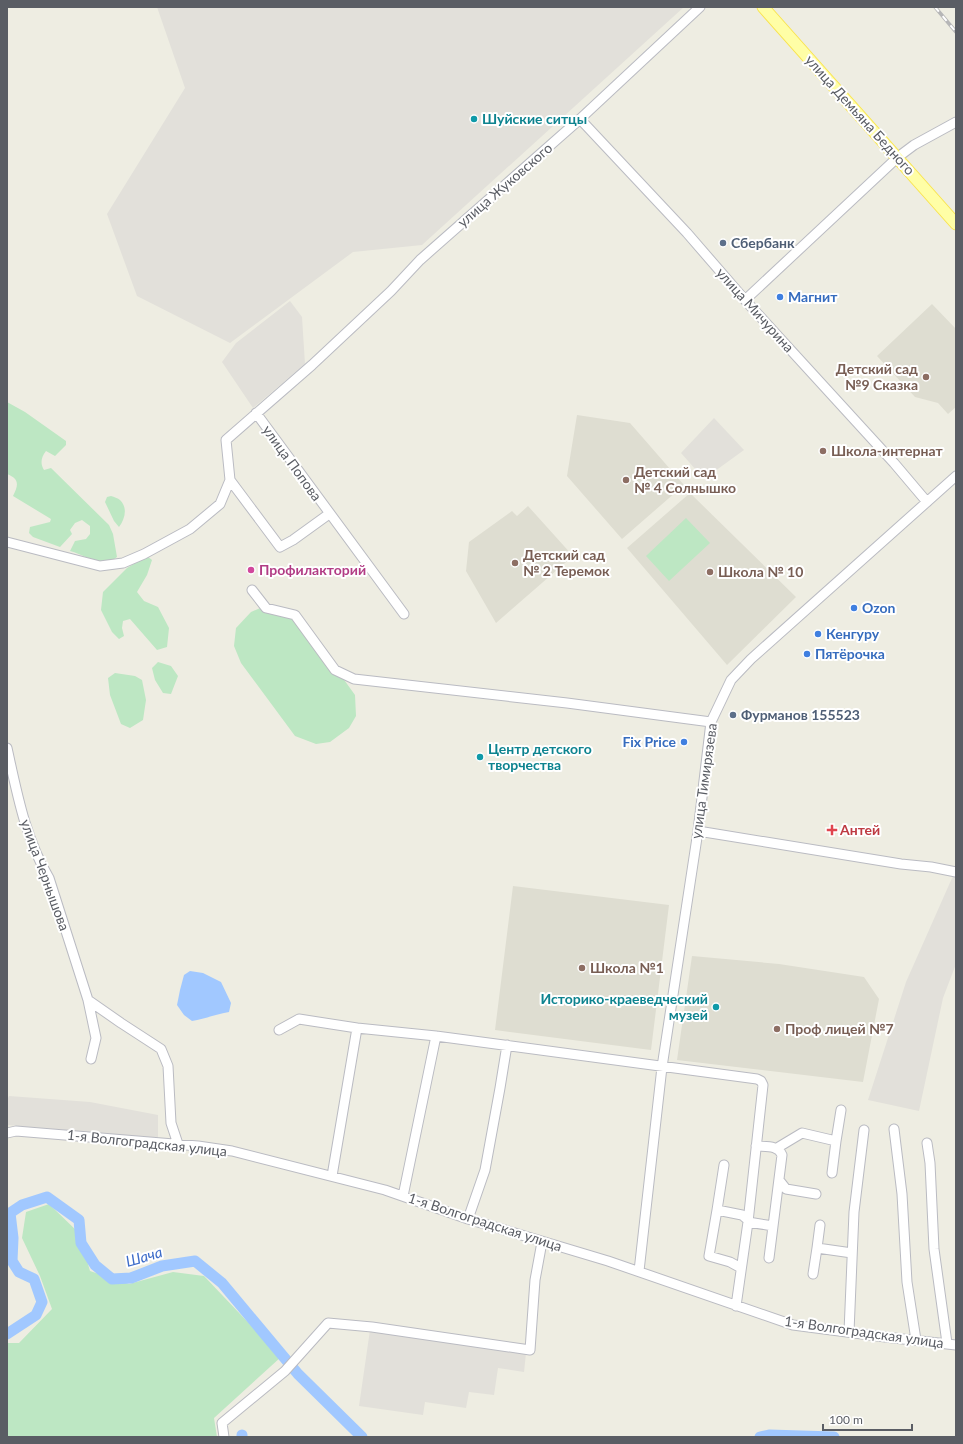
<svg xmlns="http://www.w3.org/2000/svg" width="963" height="1444" viewBox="0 0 963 1444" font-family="Lato,sans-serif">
  <rect width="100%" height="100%" fill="#eeede2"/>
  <path fill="#e2e0da" d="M157,7H684L422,245L353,252L230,343L137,296L107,214L185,88Z
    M290,301L302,317L305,364L253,408L222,362L236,343Z
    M714,418L744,450L704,479L681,453Z
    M956,869V964L943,998L919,1111L868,1100L906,982Z
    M9,1096L90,1102L158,1115V1138L7,1125V1100Z
    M370,1330L526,1353L524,1372L498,1368L494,1395L469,1392L466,1408L425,1402L423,1415L359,1406Z"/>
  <path fill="#deddd1" d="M932,304L956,329V407L948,414L938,403L915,397L877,356Z
    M577,415L630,423L684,485L622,539L567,476Z
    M690,493L796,597L727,665L627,548Z
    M528,506L573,556L496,623L466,571L469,542L512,511L517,516Z
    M513,886L669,905L651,1050L495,1030Z
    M692,956L779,964L864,977L879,999L863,1082L677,1060Z"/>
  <path fill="#bde7c3" d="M7,402L25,412L66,441V445L55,456L46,451C41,457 40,464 44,470L51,468L109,525L113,534L117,557C102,569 86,555 70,551L75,541L86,539L90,534V526L82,520L75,523L70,530L72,534L60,547L33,537L29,533L30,527L50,522L51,519L13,496C19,484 19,479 7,474Z
    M111,496C114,497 118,498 120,500C128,508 125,519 119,527L114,521L105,502L107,497Z
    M686,518L710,543L669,581L646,556Z
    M147,556L152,560L147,575L137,592L144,601L158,607L169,628L167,647L157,650L130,619L123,621L122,628L124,636L119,639L112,632L101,610L103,592L127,568Z
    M267,605L296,613L355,695L356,716L349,728L330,742L316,744L295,736L241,663L234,646L236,628L251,612Z
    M158,662L171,666L178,676L171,694L163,693L155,680L152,668Z
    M115,673L135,676L142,680L146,700L143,720L130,728L121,724L110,695L108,678Z
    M49,1204L79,1233L90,1271L129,1284L173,1272L204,1276L281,1357L214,1418L217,1437H7V1343H19L52,1309L40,1276L22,1238L26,1212Z"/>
  <path fill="#a1c8ff" d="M190,971L203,973L221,982L231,1003L229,1012C216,1014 205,1019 192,1021L184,1015L177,1005L180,990L184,975Z"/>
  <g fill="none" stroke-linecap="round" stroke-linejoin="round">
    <path stroke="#a1c8ff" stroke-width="11" d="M7,1334L36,1315L42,1302L34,1279L19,1272L12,1261L13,1238L10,1213L22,1205L47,1197L79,1220L81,1243L95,1265L112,1279L131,1278L162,1266L195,1261L222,1283L298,1374L362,1437
      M242,1435V1437
      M760,1437L769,1435L834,1437"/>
    <g stroke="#babbc2" stroke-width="11">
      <path id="minor" d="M580,119L687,233L745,300L894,463L927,502
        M745,300L898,157L914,145L956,122
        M256,413L404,614
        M230,480L280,547L293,540L329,514
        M7,542L100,566L123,563L144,554L190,529L220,504L230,480L226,440L312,365L391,291L420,260L580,119L700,7
        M252,590L266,608L295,615L335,670L354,679L567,703L711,722
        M7,748C17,793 25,838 49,878L88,1000L96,1038L91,1059
        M698,831L901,864L931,867L956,872
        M88,1000L121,1023L161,1049L168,1066L171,1123L178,1144
        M279,1030L299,1019L357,1028L436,1036L757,1079L761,1081L763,1085L748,1222L736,1306
        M894,1129L902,1194L907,1282L916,1340
        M7,1133L16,1131L198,1146L232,1151L385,1190L468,1219L608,1261L793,1325L885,1337L956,1345
        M836,1141L841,1110
        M927,1143L930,1163L934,1249L947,1343
        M756,1146C766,1147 778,1145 782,1155L769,1258
        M777,1148L802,1133L836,1141L832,1173
        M724,1165L717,1210L742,1215L748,1220
        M332,1176L357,1028
        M779,1180L786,1189L816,1194
        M403,1196L436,1036
        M717,1210L709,1256L730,1262L741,1268
        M468,1219L485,1170L500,1088L507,1045
        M748,1222L773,1226
        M820,1225L817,1248L852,1253
        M639,1271L662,1067L698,831L711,722L731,680L751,659L956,476
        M813,1274L817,1248
        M849,1332L854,1212L864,1130
        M224,1437L222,1423L285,1371L328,1323L372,1327L530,1350L535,1280L542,1242"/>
    </g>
    <g stroke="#f9e450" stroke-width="13">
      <path id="major" d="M763,7L956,224"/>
    </g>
    <use href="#minor" stroke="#fff" stroke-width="9"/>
    <use href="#major" stroke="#fffea6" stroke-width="11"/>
    <g stroke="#b6b6b7" stroke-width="3.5">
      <path id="rail" d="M935,7L956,32"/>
    </g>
    <use href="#rail" stroke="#fff" stroke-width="2" stroke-dasharray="6" stroke-linecap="butt"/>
  </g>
  <g fill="#0f9aa8" stroke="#fff" stroke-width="1.5">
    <circle cx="474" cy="119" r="4"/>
    <circle cx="480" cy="757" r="4"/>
    <circle cx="716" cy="1007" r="4"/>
  </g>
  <g fill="#5c6f8a" stroke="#fff" stroke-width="1.5">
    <circle cx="723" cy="243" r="4"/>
    <circle cx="733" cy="715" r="4"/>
  </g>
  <g fill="#3f7fe0" stroke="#fff" stroke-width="1.5">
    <circle cx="780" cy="297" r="4"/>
    <circle cx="854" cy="608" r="4"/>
    <circle cx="818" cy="634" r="4"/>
    <circle cx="807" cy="654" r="4"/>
    <circle cx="684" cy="742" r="4"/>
  </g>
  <g fill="#8d6e63" stroke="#fff" stroke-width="1.5">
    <circle cx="926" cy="377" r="4"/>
    <circle cx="823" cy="451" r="4"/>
    <circle cx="626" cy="480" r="4"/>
    <circle cx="515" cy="563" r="4"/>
    <circle cx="710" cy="572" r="4"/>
    <circle cx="582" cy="968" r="4"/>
    <circle cx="777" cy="1029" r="4"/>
  </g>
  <circle fill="#d1479c" stroke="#fff" stroke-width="1.5" cx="251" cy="570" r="4"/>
  <path fill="#e0444e" stroke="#fff" stroke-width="1.5" d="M830 824h4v4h4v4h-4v4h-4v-4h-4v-4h4z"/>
  <g text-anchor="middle" stroke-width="4" stroke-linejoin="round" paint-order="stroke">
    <g font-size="14" fill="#5a5d64" stroke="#fff">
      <text transform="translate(860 115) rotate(48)" y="5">улица Демьяна Бедного</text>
      <text transform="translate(505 185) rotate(-41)" y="5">улица Жуковского</text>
      <text transform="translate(755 310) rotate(48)" y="5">улица Мичурина</text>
      <text transform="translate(292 463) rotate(54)" y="5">улица Попова</text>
      <text transform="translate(704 781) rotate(-82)" y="5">улица Тимирязева</text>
      <text transform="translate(45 875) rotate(70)" y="5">улица Чернышова</text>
      <text transform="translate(147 1143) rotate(6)" y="5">1-я Волгоградская улица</text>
      <text transform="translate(485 1222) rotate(18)" y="5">1-я Волгоградская улица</text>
      <text transform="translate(864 1332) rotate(8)" y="5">1-я Волгоградская улица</text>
    </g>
    <g font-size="14" font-weight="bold" fill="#0d838f" stroke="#fff" text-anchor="start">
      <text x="482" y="124">Шуйские ситцы</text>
      <text x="488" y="754">Центр детского<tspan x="488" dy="16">творчества</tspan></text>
      <text x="708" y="1004" text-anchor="end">Историко-краеведческий<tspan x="708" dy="16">музей</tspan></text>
    </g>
    <g font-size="14" font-weight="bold" fill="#4e5e75" stroke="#fff" text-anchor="start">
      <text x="731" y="248">Сбербанк</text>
      <text x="741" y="720">Фурманов 155523</text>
    </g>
    <g font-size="14" font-weight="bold" fill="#366cbe" stroke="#fff" text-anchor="start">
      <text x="788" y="302">Магнит</text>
      <text x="862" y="613">Ozon</text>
      <text x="826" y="639">Кенгуру</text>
      <text x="815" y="659">Пятёрочка</text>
      <text x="676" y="747" text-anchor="end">Fix Price</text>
    </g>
    <g font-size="14" font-weight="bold" fill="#785e54" stroke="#fff" text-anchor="start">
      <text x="918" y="374" text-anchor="end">Детский сад<tspan x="918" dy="16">№9 Сказка</tspan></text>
      <text x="831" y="456">Школа-интернат</text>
      <text x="634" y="477">Детский сад<tspan x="634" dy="16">№ 4 Солнышко</tspan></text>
      <text x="523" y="560">Детский сад<tspan x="523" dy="16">№ 2 Теремок</tspan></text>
      <text x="718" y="577">Школа № 10</text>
      <text x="590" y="973">Школа №1</text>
      <text x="785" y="1034">Проф лицей №7</text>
    </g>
    <g font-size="14" font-weight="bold" fill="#b23c85" stroke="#fff" text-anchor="start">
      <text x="259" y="575">Профилакторий</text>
    </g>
    <g font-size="14" font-weight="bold" fill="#be3a42" stroke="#fff" text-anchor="start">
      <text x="840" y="835">Антей</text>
    </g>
    <g font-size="15" font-style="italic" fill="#3d6cc9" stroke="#fff">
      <text transform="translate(144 1257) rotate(-16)" y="5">Шача</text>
    </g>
  </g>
  <rect width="963" height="1444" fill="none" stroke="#5a5d64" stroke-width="16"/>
  <path d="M823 1424v6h89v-6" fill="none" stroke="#5a5d64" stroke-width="2"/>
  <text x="829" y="1424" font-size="12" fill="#5a5d64" stroke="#ffffff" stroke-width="3" paint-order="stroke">100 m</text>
</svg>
